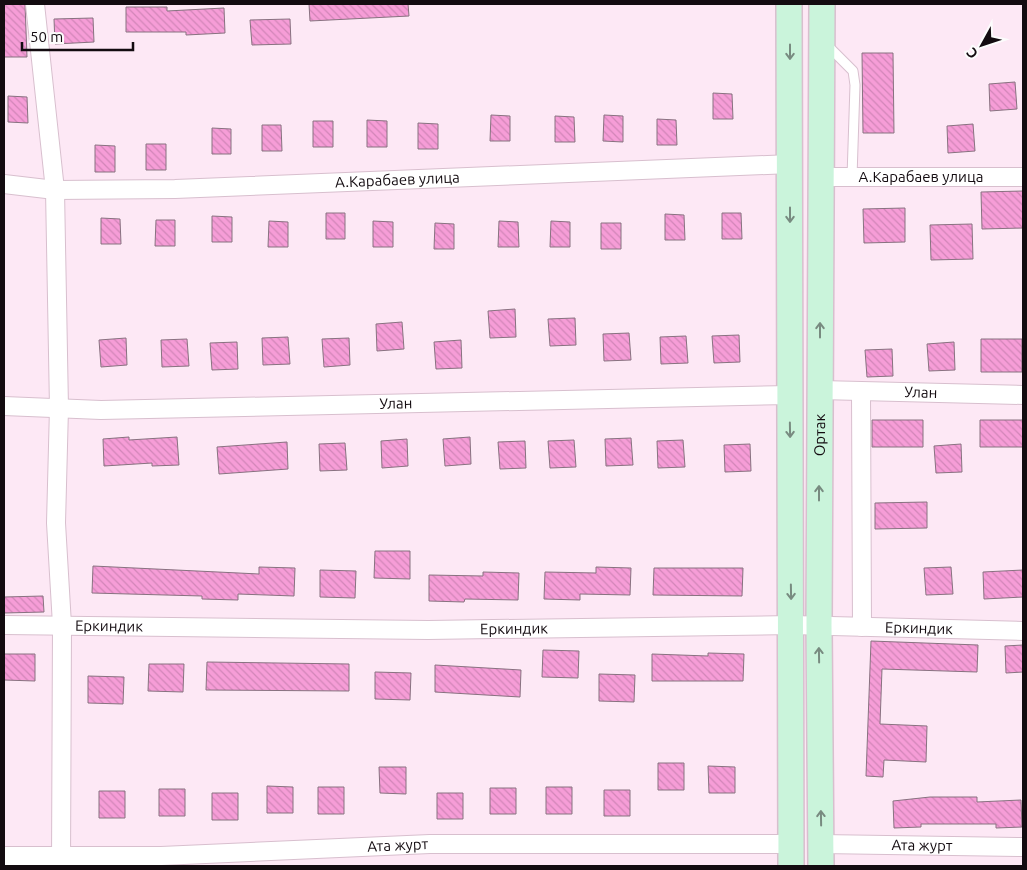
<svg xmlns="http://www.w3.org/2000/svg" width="1027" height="870" viewBox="0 0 1027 870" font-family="Ubuntu,sans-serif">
  <defs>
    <pattern id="building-back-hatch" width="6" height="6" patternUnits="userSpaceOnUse" patternTransform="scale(1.25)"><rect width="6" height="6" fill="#f69dd7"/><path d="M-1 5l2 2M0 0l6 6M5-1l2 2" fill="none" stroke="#d286b8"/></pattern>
  </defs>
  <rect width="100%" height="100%" fill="#fde8f5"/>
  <path fill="url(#building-back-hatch)" stroke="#887280" d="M4,4H25L27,57H4Z
    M309,4H408L409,16L310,21Z
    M126,7H167V11L224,8L225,33L186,35V32H126Z
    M93,18L94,42L55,44L54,19Z
    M290,19L291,44L252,45L250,20Z
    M862,53H893L894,133H863Z
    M1015,82L1017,109L990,111L989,84Z
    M713,93L732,94L733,119H713Z
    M8,96L27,97L28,123L8,122Z
    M491,115L510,116V141H490Z
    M604,115L623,116V142L603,141Z
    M555,116L574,117L575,142H555Z
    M657,119L676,120L677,145H657Z
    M367,120L387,121V147H367Z
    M313,121H333V147H313Z
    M418,123L438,124V149H418Z
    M973,124L975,151L948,153L947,126Z
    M262,125H281L282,151H262Z
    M212,128L231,129V154H212Z
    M146,144H166V170H146Z
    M95,145L115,146V172H95Z
    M1023,191V228L982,229L981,192Z
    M905,208V242L864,243L863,209Z
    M326,213H345V239H326Z
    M722,213H741L742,239H722Z
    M665,214L684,215L685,240H665Z
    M212,216L232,217V242H212Z
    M101,218L120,219L121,244H101Z
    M156,220H175V246H155Z
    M269,221L288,222V247H268Z
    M373,221L393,222V247H373Z
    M499,221L518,222L519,247H498Z
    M551,221L570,222V247H550Z
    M435,223L454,224V249H434Z
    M601,223H621V249H601Z
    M972,224L973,259L931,260L930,225Z
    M515,309L516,337L490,338L488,311Z
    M575,318L576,345L550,346L548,319Z
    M402,322L404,349L377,351L376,324Z
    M629,333L631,360L604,361L603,334Z
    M739,335L740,362L714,363L712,336Z
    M686,336L688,363L661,364L660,337Z
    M288,337L290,364L263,365L262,338Z
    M126,338L127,365L101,367L99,340Z
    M349,338L350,365L324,367L322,339Z
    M187,339L189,366L162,367L161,340Z
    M981,339H1022V372H981Z
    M461,340L462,368L436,369L434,342Z
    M237,342L238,369L212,370L210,343Z
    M954,342L955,370L929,371L927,344Z
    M892,349L893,376L867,377L865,350Z
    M872,420H923V447H872Z
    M980,420H1023V447H980Z
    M129,437V440L177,437L179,465L152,466V463L104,466L103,439Z
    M470,437L471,464L445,466L443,439Z
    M631,438L633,465L606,466L605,439Z
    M407,439L408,466L382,468L381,441Z
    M574,440L576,467L550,468L548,441Z
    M683,440L685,467L658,468L657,441Z
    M525,441L526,468L500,469L498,442Z
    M287,442L288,469L219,474L217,447Z
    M345,443L347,470L320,471L319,444Z
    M750,444L751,471L725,472L724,445Z
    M961,444L962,472L936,473L934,446Z
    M927,502V528L875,529V503Z
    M375,551H410V579L374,578Z
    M93,566L259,574V567L295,568L294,596L238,594V600L202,599V596L92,593Z
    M596,567L631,568L630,595L580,594V600L544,599L545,572L596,573Z
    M951,567L953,594L926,595L924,568Z
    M654,568H743L742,596L653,595Z
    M320,570L356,571L355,598L320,597Z
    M1023,570V597L984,599L983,572Z
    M483,572L519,573L518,600L465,599L464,602L429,601V575L483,576Z
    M43,596L44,612L4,613V597Z
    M871,641L978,645L977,672L882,669L880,724L927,726L926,762L884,760L883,777L866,776Z
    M1023,645V672L1006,673L1005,646Z
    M543,650L579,651L578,678L542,677Z
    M708,653L744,654L743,681H652V654L708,656Z
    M4,654H35V681L4,680Z
    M207,662L349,664V691L206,690Z
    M149,664H184L183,692L148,691Z
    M435,665L521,670L520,697L435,692Z
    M375,672L411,673L410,700L375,699Z
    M599,674L635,675L634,702L599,701Z
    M88,676L124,677L123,704L88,703Z
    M658,763H684V790H658Z
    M708,766L735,767V793H709Z
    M379,767H406V794L380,793Z
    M267,786L293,787V813H267Z
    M318,787H344V814H318Z
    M546,787H572V814H546Z
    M490,788H516V814H490Z
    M159,789H185V816H159Z
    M604,790H630V816H604Z
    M99,791H125V818H99Z
    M212,793H238V820H212Z
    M437,793H463V819H437Z
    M930,797H977V802L1021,800L1022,827L996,828V824H921V827L894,828L893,801Z"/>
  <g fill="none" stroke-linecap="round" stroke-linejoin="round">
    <g stroke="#d8bfce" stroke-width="11">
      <path id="lane" d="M826,44L853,71L855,85L852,177"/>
    </g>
    <g stroke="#d8bfce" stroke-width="20">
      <g id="street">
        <path d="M35,4L55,190L59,408L56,523L62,625L61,866"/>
        <path id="s1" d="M820,177H1023"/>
        <path id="s2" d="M4,184L55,190L175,189L790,164"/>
        <path id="s3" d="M820,390L1023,395"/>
        <path d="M861,392L862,627"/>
        <path id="s4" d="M4,406L101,410L790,395"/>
        <path id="s5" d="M4,625L428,630L792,625L1023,631"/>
        <path id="s6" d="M821,844L1023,847"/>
        <path id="s7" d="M4,856H161L430,844H791"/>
      </g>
    </g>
    <g stroke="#d8bfce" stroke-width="28">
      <g id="secondary">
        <path d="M789,4L791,866"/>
        <path id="s8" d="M821,866L819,626L822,4"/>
      </g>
    </g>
    <use href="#lane" stroke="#fff" stroke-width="9"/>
    <use href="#street" stroke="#fff" stroke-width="18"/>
    <use href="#secondary" stroke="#caf4db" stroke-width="25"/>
  </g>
  <defs><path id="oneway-shaft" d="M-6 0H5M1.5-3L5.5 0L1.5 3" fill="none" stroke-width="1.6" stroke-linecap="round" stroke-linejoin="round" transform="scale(1.25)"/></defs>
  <g stroke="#788b80">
    <use href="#oneway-shaft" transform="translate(790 52) rotate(90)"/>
    <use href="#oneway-shaft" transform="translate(790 215) rotate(90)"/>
    <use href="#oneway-shaft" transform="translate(820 330) rotate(-90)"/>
    <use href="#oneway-shaft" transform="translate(790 430) rotate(89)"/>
    <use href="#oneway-shaft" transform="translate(819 493) rotate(-90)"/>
    <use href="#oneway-shaft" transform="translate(791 592) rotate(89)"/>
    <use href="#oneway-shaft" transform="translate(819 655) rotate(-91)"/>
    <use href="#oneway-shaft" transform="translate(821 818) rotate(-91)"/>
  </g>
  <g text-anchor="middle" stroke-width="4.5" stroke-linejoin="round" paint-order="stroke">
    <g font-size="15" fill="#130b10" stroke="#fcfcfc">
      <text dy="5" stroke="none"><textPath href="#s1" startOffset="101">А.Карабаев улица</textPath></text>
      <text dy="5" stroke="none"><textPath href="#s2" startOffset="394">А.Карабаев улица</textPath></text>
      <text dy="5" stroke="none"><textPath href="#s3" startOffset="101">Улан</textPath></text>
      <text dy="5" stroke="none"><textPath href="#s4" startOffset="392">Улан</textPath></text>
      <text dy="5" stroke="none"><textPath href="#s8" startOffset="431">Ортак</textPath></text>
      <text dy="5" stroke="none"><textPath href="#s5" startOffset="105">Еркиндик</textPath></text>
      <text dy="5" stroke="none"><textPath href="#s5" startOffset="915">Еркиндик</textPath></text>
      <text dy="5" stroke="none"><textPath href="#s5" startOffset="510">Еркиндик</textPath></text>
      <text dy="5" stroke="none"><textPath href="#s7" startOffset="394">Ата журт</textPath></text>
      <text dy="5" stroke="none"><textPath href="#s6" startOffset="101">Ата журт</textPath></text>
    </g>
  </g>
  <rect width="1027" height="870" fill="none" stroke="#130b10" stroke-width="10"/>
  <g transform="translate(982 45) rotate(230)" stroke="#fcfcfc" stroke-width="4" paint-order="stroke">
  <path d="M0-4L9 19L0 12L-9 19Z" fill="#130b10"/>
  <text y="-8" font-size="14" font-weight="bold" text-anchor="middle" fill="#130b10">С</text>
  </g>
  <path d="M22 42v8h111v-8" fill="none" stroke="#130b10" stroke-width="2.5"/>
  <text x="30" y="42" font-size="15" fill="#130b10" stroke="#fcfcfc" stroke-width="4" paint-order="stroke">50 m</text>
</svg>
